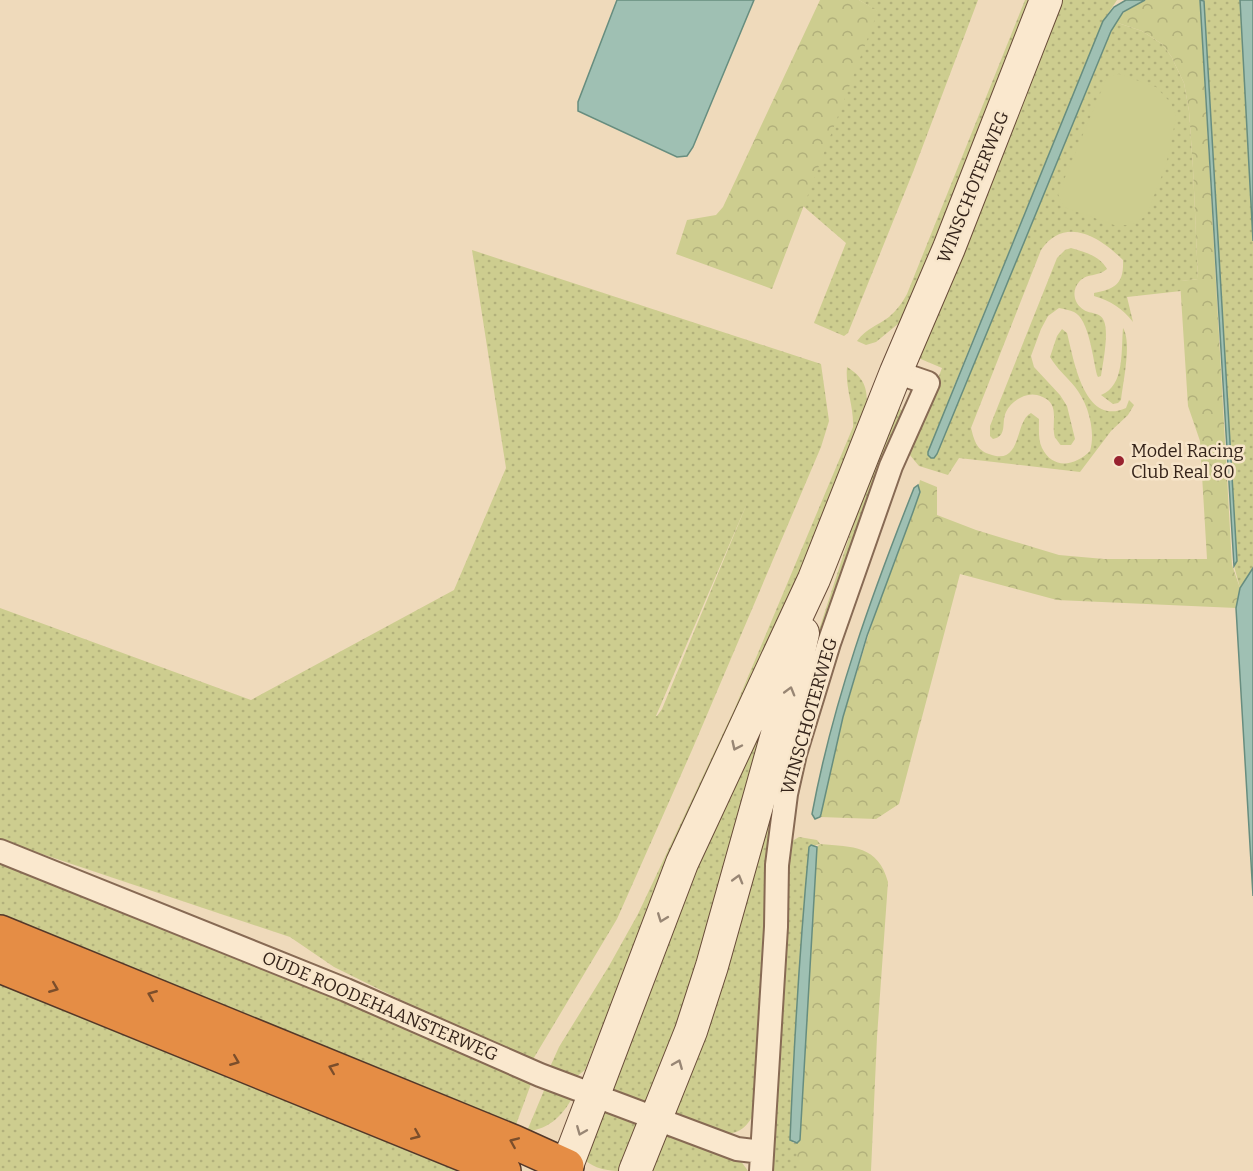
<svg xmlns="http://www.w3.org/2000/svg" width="1253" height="1171" viewBox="0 0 1253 1171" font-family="Bitter,serif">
  <defs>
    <pattern id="grass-dots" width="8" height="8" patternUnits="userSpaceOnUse" patternTransform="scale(1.5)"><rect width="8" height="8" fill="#cdcd8f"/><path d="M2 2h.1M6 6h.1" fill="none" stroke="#b1b07b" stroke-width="1.8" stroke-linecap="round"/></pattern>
    <pattern id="forest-crowns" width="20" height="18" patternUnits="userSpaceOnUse" patternTransform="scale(1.5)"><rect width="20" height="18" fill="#cdcd8f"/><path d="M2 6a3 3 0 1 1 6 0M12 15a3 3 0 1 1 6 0" fill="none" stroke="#b1b07b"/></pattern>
  </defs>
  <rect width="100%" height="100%" fill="#efdabb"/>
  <path fill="url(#grass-dots)" fill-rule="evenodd" d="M859,0H978L913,172L848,333L844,336L814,323L846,243L803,206L877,11Z
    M1025,0H1032L904,319L876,342L866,345L857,341C867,328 877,326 889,317C897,310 902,303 907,294Z
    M1059,0H1117L1103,21L954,386L928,455L936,456L937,454L1115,22L1142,31L1162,44L1171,56L1184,83L1189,111L1193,168L1198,279L1181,281V291L1127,297L1133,322C1122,308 1111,301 1094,296V293C1115,289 1124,284 1123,260C1100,237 1065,215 1041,250L971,428C974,439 976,450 989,454C1023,467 1014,421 1031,413L1039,419C1039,428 1038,440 1042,448C1053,470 1075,466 1090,451C1096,431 1088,403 1075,387C1067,377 1057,369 1050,357L1057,336L1062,329L1067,333C1074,360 1084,427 1126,408L1129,400L1134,405L1128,415L1111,431L1080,472L959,458L948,475L919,466L909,454L942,368L916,357Z
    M1204,0H1240L1253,241V568L1240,588L1234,566L1237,561Z
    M1071,248C1085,252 1100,256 1107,269C1098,277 1086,273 1079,282C1071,291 1074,304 1084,310C1090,314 1101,312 1104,321C1109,333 1103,363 1101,376L1098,377L1097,375C1093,359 1089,319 1074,312C1070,310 1064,309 1059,308L1048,316L1041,329L1031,356L1034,367L1060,395L1067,406L1075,439L1071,445H1061C1060,445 1056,438 1055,438C1050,421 1063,402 1037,395C1026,392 1011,401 1006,412C1001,422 1008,436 993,439L990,436V426L1057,258L1065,250Z
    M472,250L821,364L829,421L821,447L692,750L617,919L532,1061L472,1035L334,967L290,937L0,840V608L251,700L454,590L506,468ZM748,501L662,709L657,716H656Z
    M1123,328C1132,342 1123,382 1121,400L1118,403L1113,404L1101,395C1125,386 1121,350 1123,328Z
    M847,367C870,381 868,396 865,420L733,731L644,921L585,1070L576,1077L550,1067L559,1047L609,966L638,914L734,710L853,427C854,406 845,388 847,367Z
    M897,408L906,412L827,623L818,633L868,479Z
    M782,664L714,926L650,1104L612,1092L609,1083C668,944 722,803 782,664Z
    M791,725L758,1104C752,1120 744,1134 725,1134L667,1114Z
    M799,837L817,840L820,844L809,847L792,1079L793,1143H797V1171H768L789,843Z
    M0,857L529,1074L531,1084L514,1130L0,923Z
    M0,976L485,1171H0Z
    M545,1088L574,1094C565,1113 550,1130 527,1131Z
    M600,1106L646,1119L621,1171C608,1171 594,1169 584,1159Z
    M664,1127L738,1157L748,1171H650Z"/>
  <path fill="url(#forest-crowns)" d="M820,0H859L878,11L772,289L676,254L687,220L716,215L723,207Z
    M1145,0H1200L1232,565L1240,588L1236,608L1057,600L960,574L899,804L876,819L820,817L843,717L882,591L913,512L920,480L937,487V515L976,530L1059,555L1104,559H1207L1200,441L1188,406L1180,281L1198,279L1193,168L1189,111L1184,83L1171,56L1162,44L1142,31L1115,22L1128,8Z
    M820,844C853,847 878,845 888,882L877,1037L871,1171H797V1143L800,1140L817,847Z"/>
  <path fill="#cdcd8f" d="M1119,74L1156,87L1171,103L1176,118L1166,165L1146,216L1132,225H1114L1064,207L1058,194L1107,77Z"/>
  <path fill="#9fc0b3" stroke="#678d7f" stroke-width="1.5" d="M617,0H754L693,147L687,156L677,157L578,111V102Z
    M1126,0H1145L1123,12L1111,31L937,454L934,458H931L928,455V452L1103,21L1114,7Z
    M1200,0L1204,1L1237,561L1234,566Z
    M1240,0H1253V241Z
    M918,485L920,492L913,512L867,636L843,717L821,814L820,817L815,819L812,814C833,701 872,594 914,488Z
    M1253,568V896L1236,608L1240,588Z
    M811,845L817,847L800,1140L797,1143L790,1140C794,1043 800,944 809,847Z"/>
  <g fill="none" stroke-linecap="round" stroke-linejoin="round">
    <g stroke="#876a54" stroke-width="26">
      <path id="street" d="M0,851L346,990L540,1075L737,1149L762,1152
        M761,1171L776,927L777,865L786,794L795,754L829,643L891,466L928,383L896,372"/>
    </g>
    <g stroke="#684b38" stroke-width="34">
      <path id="secondary" d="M565,1171L682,863L814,579L896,372L949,248L1046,0
        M635,1171L691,1031L712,966L795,670L803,633"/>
    </g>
    <g stroke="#543829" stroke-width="36">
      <path id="highway" d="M0,932L514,1142L567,1166
        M0,966L504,1171"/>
    </g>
    <use href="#street" stroke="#fae8ce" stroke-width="22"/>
    <use href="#secondary" stroke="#fae8ce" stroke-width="32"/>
    <use href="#highway" stroke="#e58d45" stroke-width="33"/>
  </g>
  <defs><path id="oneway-chevron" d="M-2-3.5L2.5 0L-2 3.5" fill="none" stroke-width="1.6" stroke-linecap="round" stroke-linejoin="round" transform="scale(1.5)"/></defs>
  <g stroke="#988674">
    <use href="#oneway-chevron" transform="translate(790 691) rotate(-74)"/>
    <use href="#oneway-chevron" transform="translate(736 746) rotate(115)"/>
    <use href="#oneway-chevron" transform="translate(738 879) rotate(-74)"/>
    <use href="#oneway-chevron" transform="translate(662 918) rotate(111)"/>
    <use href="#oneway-chevron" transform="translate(678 1064) rotate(-68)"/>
    <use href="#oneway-chevron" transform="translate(581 1131) rotate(112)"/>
  </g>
  <g stroke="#7b4e2b">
    <use href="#oneway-chevron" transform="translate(54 988) rotate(22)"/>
    <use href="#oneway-chevron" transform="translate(152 995) rotate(-158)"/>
    <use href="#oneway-chevron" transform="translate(235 1061) rotate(22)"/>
    <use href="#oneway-chevron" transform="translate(333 1068) rotate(-158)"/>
    <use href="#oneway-chevron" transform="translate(416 1135) rotate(23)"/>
    <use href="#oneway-chevron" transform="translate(514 1142) rotate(-157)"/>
  </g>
  <circle fill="#98222f" stroke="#f7e5ca" stroke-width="2" cx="1119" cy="461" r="6"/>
  <g text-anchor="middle" stroke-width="5" stroke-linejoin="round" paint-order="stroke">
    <g font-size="18" fill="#35241a" stroke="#f7e5ca">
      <text transform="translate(973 187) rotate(-68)" y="6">WINSCHOTERWEG</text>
      <text transform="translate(809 716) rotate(-74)" y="6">WINSCHOTERWEG</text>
      <text transform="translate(380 1006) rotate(23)" y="6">OUDE ROODEHAANSTERWEG</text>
    </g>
    <g font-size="18" fill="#35241a" stroke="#f7e5ca" text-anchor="start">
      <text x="1131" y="457">Model Racing<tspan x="1131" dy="21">Club Real 80</tspan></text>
    </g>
  </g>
</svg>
